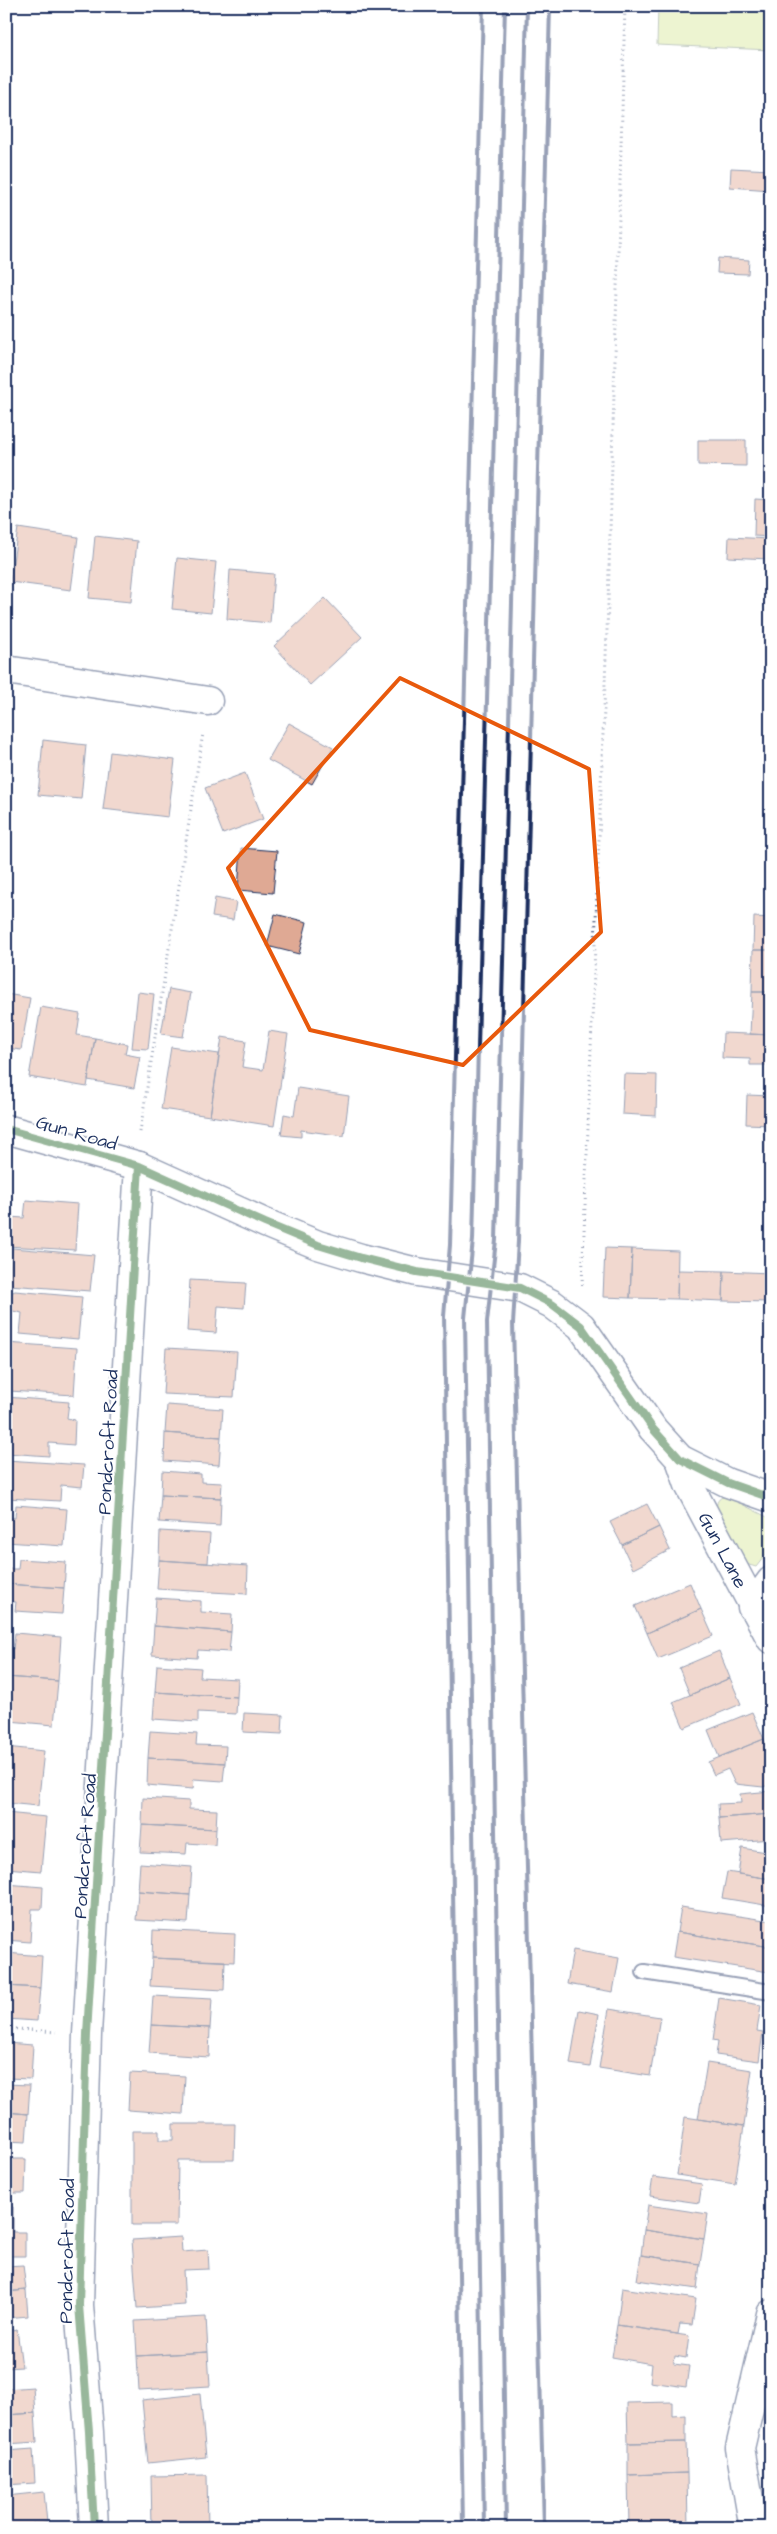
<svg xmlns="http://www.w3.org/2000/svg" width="777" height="2534" viewBox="0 0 777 2534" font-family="'Architects Daughter',sans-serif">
  <rect width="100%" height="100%" fill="#fff"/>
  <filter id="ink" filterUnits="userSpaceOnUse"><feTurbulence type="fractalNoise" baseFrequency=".02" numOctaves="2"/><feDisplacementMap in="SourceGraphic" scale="10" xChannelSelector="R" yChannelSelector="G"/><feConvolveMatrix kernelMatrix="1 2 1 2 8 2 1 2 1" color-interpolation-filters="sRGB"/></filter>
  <g filter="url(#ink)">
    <path fill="#d7e79a" stroke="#798b7c" d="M658,6H771V50L657,45Z
      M726,1496L771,1519V1548L756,1567L746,1564L716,1510C717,1502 717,1498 726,1496Z"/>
    <path fill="#dfa994" stroke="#1b2f5e" d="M731,168L771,170V190L730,187Z
      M718,258L749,260L748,274L717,273Z
      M698,440H746V466L698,465Z
      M755,499L771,500V537L754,536Z
      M18,528L78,537L71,590L10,582Z
      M95,536L137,541L131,602L89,598Z
      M729,537L770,539L769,559L728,557Z
      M177,558L216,562L211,613L172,609Z
      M230,570L274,574L270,623L227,619Z
      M325,598L362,637L310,685L274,646Z
      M289,723L333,747L312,784L268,760Z
      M43,740L86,745L81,799L38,795Z
      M110,752L175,760L168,817L103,809Z
      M245,773L263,819L223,834L205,788Z
      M769,827H771V850H768Z
      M241,848L277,851L273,893L238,890Z
      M215,898L236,902L233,920L212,917Z
      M275,914L307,922L299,954L267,946Z
      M754,917L771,918V950H753Z
      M753,950H771V992H752Z
      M169,989L191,993L183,1037L161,1034Z
      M138,992L154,994L148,1049L132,1048Z
      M752,992H771V1035L750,1034Z
      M6,994L30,998L21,1050L6,1048Z
      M41,1007L80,1014L77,1035L95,1038L87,1087L29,1077Z
      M269,1031L288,1034L274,1126L210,1116L222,1037L246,1041L242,1067L263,1070Z
      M723,1033L771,1035V1065H750V1059L722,1058Z
      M95,1038L127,1044L125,1054L140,1057L134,1088L88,1080Z
      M171,1047L219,1054L210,1116L161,1109Z
      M624,1074L657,1075L656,1116L622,1114Z
      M298,1088L349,1096L344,1136L301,1130V1137L281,1135L284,1114L294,1116Z
      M747,1095L771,1096V1125L746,1124Z
      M766,1125H771V1152H765Z
      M26,1200L78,1204L75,1250L7,1246L9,1217L24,1218Z
      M12,1248L94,1255L90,1291L9,1285Z
      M605,1248L632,1249L630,1298L603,1297Z
      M632,1249L678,1251L677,1299L630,1298Z
      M678,1270L724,1271L723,1301L677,1299Z
      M724,1271L770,1273L769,1302L723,1301Z
      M190,1280L246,1283L244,1308L218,1306L216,1333L187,1331Z
      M15,1291L82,1297L78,1339L20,1334L22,1313L13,1311L6,1305V1295Z
      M6,1343L77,1348L74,1395L9,1391L11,1361L6,1360Z
      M166,1348L237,1352L234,1397L163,1394Z
      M6,1397L69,1402L67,1418L75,1420L74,1445L49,1443V1456L6,1453Z
      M167,1405L223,1409L221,1437L165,1433Z
      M165,1433L221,1437L219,1465L164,1461Z
      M6,1460L84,1465L82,1487L61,1485L60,1501L6,1498Z
      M162,1471L201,1474V1482L222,1483L221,1498L161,1495Z
      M161,1495L221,1498L220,1526L159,1522Z
      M647,1504L659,1527L622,1545L610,1522Z
      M16,1505L67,1509L64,1546L6,1542V1517L15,1518Z
      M659,1527L670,1550L633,1569L622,1545Z
      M160,1531L210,1534L208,1563L159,1560Z
      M19,1559L66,1562L64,1588L6,1584V1569H18Z
      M159,1560L248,1566L247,1594L157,1589Z
      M690,1583L701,1609L647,1633L635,1606Z
      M6,1584L64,1588L62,1614L15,1611L16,1602L6,1601Z
      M156,1598L201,1601V1612L232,1614L231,1632L154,1626Z
      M701,1609L713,1636L658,1659L647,1633Z
      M154,1626L231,1632L229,1652L198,1650L197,1658L152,1655Z
      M15,1633L61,1637L58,1681L6,1677V1648L13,1649Z
      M719,1651L730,1678L690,1695L679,1668Z
      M157,1665L201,1668L200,1677L238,1679L237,1697L155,1692Z
      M6,1677L58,1681L54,1725L9,1721L6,1745Z
      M730,1678L741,1704L684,1728L673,1702Z
      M155,1692L237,1697L236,1714L198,1712V1722L153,1719Z
      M752,1712L764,1739L719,1757L708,1730Z
      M244,1713L283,1715L282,1734L243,1732Z
      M150,1731L197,1734L196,1745L226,1746L225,1763L148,1758Z
      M764,1739L771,1755V1784L763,1787L735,1784L728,1769L714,1775L708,1762Z
      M6,1747L44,1751L38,1806L6,1803Z
      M148,1758L225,1763L223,1781L194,1779L193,1789L147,1785Z
      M771,1791V1814L719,1818L718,1804L741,1803L740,1794Z
      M143,1798L189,1801V1809L217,1810L216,1829L142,1825Z
      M6,1813L46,1817L41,1871L6,1868Z
      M771,1814V1839L721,1843L719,1818Z
      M142,1825L216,1829L215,1845L187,1843L186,1854L140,1852Z
      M742,1848L771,1853V1879L738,1874Z
      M140,1863L192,1867L190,1895L138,1891Z
      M727,1872L771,1879V1906L722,1898Z
      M6,1884L43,1887L42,1909H32L30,1942L6,1940Z
      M138,1891L190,1895L188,1923L136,1920Z
      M681,1907L771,1921V1947L677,1932Z
      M153,1930L235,1934L234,1962L152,1958Z
      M677,1932L771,1947L769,1972L673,1957Z
      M573,1950L619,1958L613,1992L567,1984Z
      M6,1953L42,1956L40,1988L6,1986Z
      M152,1958L225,1961L224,1990L150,1986Z
      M6,1986L40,1988L37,2021L6,2019Z
      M153,1996L212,1999L210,2028L151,2025Z
      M719,1998L761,2005L757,2031L763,2032L759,2061L716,2055L718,2041L713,2040Z
      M609,2009L660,2017L650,2076L599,2068Z
      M579,2010L599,2014L590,2067L570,2064Z
      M151,2025L210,2028L209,2057L149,2053Z
      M6,2043L33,2045L31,2079L6,2078Z
      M707,2063L752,2070L744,2126L698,2119Z
      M130,2073L185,2076L183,2114L128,2110Z
      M6,2084L30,2085L28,2114L6,2112Z
      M6,2112L28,2114L26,2142L6,2141Z
      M685,2117L744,2126L735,2184L677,2175Z
      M173,2124H235L234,2160H178L177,2225H132V2131H159V2140H173Z
      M6,2159H26L25,2193H6Z
      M653,2177L702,2184L699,2203L650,2196Z
      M648,2205L708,2214L704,2239L644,2230Z
      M6,2207H13V2232H25V2256H6Z
      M644,2230L704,2239L700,2264L641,2255Z
      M181,2237L182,2252L208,2250L209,2269L183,2270L185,2305L137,2308L132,2240Z
      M641,2255L700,2264L697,2289L637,2280Z
      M23,2265L26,2290L6,2292V2266Z
      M622,2288L696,2299L692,2325L680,2324L678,2334L617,2325Z
      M26,2290L28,2316L6,2318V2292Z
      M206,2317L208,2352L137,2356L135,2321Z
      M617,2325L689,2336L686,2358L675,2356L674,2364L689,2366L686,2387L650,2382L652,2364L612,2357Z
      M17,2329L22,2367L6,2368V2331Z
      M208,2352L210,2386L139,2390L137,2356Z
      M33,2387L35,2413L6,2415V2389Z
      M200,2394L206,2457L148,2463L142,2400Z
      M672,2402V2416L686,2415V2442L628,2443L627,2403Z
      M35,2413L37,2442L6,2444V2415Z
      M686,2442L687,2473L628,2475V2443Z
      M33,2449L35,2483L6,2485V2451Z
      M687,2473L688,2528H629L628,2475Z
      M207,2475L208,2528H152L151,2476Z
      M44,2492L47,2523L6,2527V2496Z
      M47,2523L48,2528H6V2527Z"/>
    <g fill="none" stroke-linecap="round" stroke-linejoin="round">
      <g stroke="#1b2f5e" stroke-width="18">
        <path id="lane" d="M644,1972L771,1992"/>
      </g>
      <g stroke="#1b2f5e" stroke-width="31">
        <g id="street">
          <path d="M6,670L208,701"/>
          <path id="s1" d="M680,1459L689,1485L771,1639"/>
          <path d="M752,1607L771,1581"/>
          <path d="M94,2528L89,2432L79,2305L87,2034L139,1166"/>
          <path d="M754,2528L740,2448L771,2314"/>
        </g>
      </g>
      <g stroke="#1b2f5e" stroke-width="31">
        <path id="secondary" d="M6,1129L139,1166L265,1223L318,1245L361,1258L417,1272L520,1288L552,1304L581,1326L653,1429L680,1459L728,1483L771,1498"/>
      </g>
      <path stroke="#1b2f5e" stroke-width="3" stroke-dasharray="1 4" stroke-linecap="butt" d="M694,6L771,9
        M140,1132L203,733
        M582,1285L608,604L625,6
        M6,2028L56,2032"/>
      <use href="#lane" stroke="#fff" stroke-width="14"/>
      <use href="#street" stroke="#fff" stroke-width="28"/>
      <use href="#secondary" stroke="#fff" stroke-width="28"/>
      <path stroke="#1b2f5e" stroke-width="4" d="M463,2528L444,1316L450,1245L483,6
        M484,2528L465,1318L473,1240L505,6
        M506,2528L487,1322L496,1240L527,6
        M544,2528L513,1324L518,1241L550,6"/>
      <g stroke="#fff" stroke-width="11">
        <path id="cycleway" d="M6,1129L139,1166L265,1223L318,1245L361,1258L417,1272L520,1288L552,1304L581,1326L653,1429L680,1459L728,1483L771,1498
          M94,2528L89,2432L79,2305L87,2034L139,1166"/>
      </g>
      <use href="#cycleway" stroke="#1b5e20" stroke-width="8"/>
    </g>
  </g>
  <path d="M0 0H777V2534H0ZM400,678L589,769L601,932L463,1065L310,1030L228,868Z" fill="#fff" fill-opacity=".55" fill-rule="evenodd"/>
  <path fill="none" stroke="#e8590c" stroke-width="4" stroke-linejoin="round" d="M400,678L589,769L601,932L463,1065L310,1030L228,868Z"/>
  <g text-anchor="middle" stroke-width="4" stroke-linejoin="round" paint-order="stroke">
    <g font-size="19" fill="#1b2f5e" stroke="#fff">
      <text transform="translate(77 1132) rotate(16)" y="7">Gun Road</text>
      <text transform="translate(107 1442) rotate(-87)" y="7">Pondcroft Road</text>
      <text dy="7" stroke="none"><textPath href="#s1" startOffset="101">Gun Lane</textPath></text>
      <text transform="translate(84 1846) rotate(-86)" y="7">Pondcroft Road</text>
      <text transform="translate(66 2251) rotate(-89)" y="7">Pondcroft Road</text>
    </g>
  </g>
  <rect width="777" height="2534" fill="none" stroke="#fff" stroke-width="25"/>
  <rect x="12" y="12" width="752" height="2509" fill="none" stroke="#1b2f5e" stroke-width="2" filter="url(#ink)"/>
</svg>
